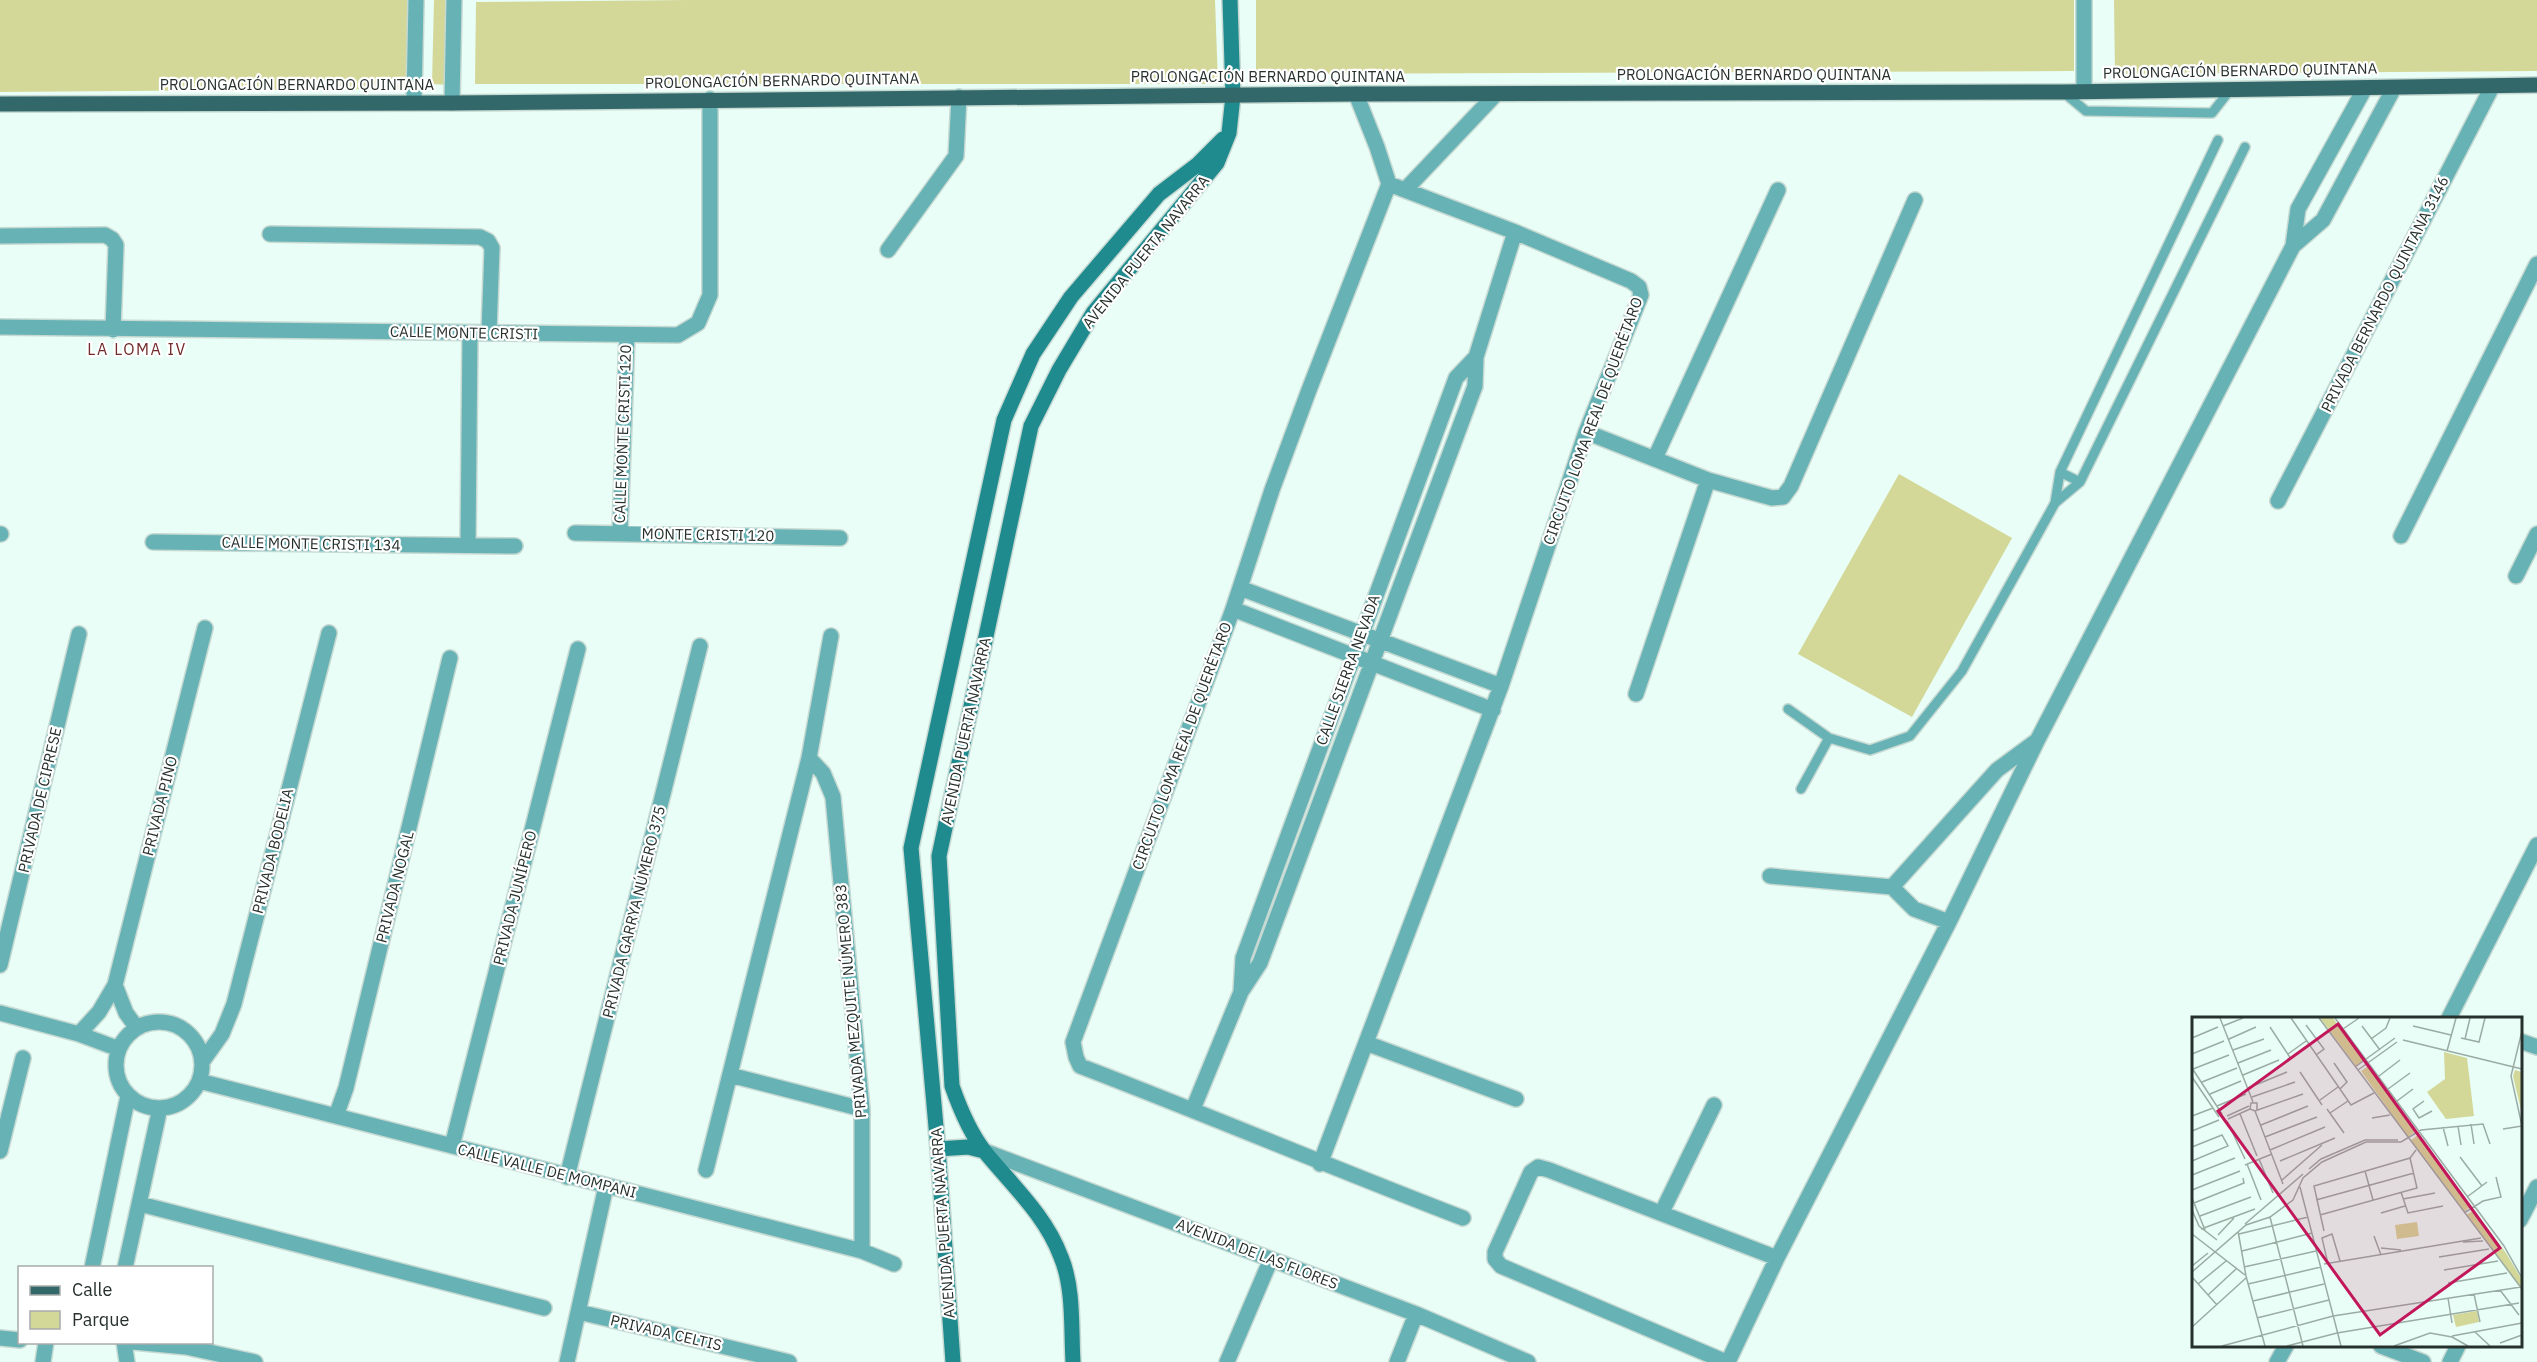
<svg xmlns="http://www.w3.org/2000/svg" width="2537" height="1362" viewBox="0 0 2537 1362" font-family="'IBM Plex Sans',sans-serif">
  <rect width="100%" height="100%" fill="#e9fef6"/>
  <path fill="#d3d798" d="M0,0H410L406,89L0,92Z
    M434,0H452L450,85L432,84Z
    M689,0H1215L1218,84H475L476,2Z
    M1256,0H2074V71L1256,74Z
    M2114,0H2537V71L2115,74Z
    M1899,474L2012,538L1912,717L1798,654Z"/>
  <g fill="none" stroke-linecap="round" stroke-linejoin="round">
    <g stroke="#c6d9d2" stroke-width="12">
      <path id="lane" d="M2063,92L2086,111L2212,113L2230,90
        M2060,472L2080,482
        M2055,503L2080,482L2245,147
        M1788,709L1829,738L1870,750L1910,736L1962,671L2055,503L2060,472L2218,140
        M1801,789L1829,738"/>
    </g>
    <g stroke="#c6d9d2" stroke-width="18">
      <path id="street" d="M2084,91V0
        M1356,94L1377,147L1389,184L1309,390L1272,490L1233,609L1073,1042L1076,1057L1080,1066C1208,1115 1335,1169 1463,1218
        M414,102L416,0
        M452,103L454,0
        M1405,190L1496,94
        M270,234L480,237L488,241L492,248L489,333
        M0,236L105,235L112,239L116,245L113,330
        M2293,246L2323,220L2394,88
        M888,250L956,156L959,97
        M0,327L678,335L698,323L710,295V99
        M1586,432L1708,480L1772,498L1783,497L1791,486L1915,200
        M1655,458L1778,190
        M2278,501L2492,87
        M620,532L627,336
        M575,533L840,538
        M0,534H1
        M2401,536L2537,264
        M153,542L515,546
        M468,545L470,333
        M2516,576L2537,534
        M1240,588L1501,686
        M1233,609L1493,710
        M1636,694L1708,480
        M809,758L823,773L833,797L862,1109V1251
        M1770,876L1892,887L1914,909L1949,922
        M1892,887L1997,770L2035,742
        M0,965L79,634
        M115,985L126,1013L137,1028
        M1241,992L1243,958L1456,378L1476,357
        M0,1013L79,1034L119,1049
        M2449,1018L2537,845
        M116 1065a43 43 0 1 1 86 0a43 43 0 1 1-86 0Z
        M79,1034L99,1012L115,985L205,628
        M2520,1041L2537,1047
        M1366,1043L1516,1099
        M202,1062L222,1034L234,1004L329,633
        M730,1075L862,1109
        M199,1081L862,1251L894,1264
        M1193,1109L1241,992L1260,963L1475,386L1476,357L1515,232
        M336,1116L346,1088L450,658
        M452,1146L578,649
        M0,1151L23,1058
        M984,1151L1416,1314L1528,1362
        M1320,1164L1501,686L1586,432L1641,295L1639,287L1631,281L1515,232L1389,184
        M706,1170L809,758L831,636
        M567,1177L700,646
        M140,1204L544,1308
        M1662,1212L1714,1105
        M2520,1220L2537,1187
        M92,1268L128,1096
        M125,1268L160,1108
        M579,1312L789,1362
        M0,1338L20,1340
        M124,1342L127,1362
        M133,1342L186,1347L255,1362
        M2381,1346L2423,1362
        M43,1362L46,1342
        M567,1362L606,1186
        M1227,1362L1271,1259
        M1397,1362L1416,1314
        M1726,1362L1501,1266L1495,1259V1252L1531,1172L1538,1167L1549,1170L1777,1258
        M1728,1362L1777,1258L1949,922L2038,739L2293,246L2298,209L2365,88
        M2277,1362L2286,1346
        M2450,1362L2458,1346"/>
    </g>
    <g stroke="#c6d9d2" stroke-width="18">
      <path id="secondary" d="M938,1149L968,1147L984,1151
        M953,1362L938,1149L911,848L1004,420L1033,354L1071,297L1159,194L1197,165L1223,139
        M1073,1362C1071,1328 1074,1288 1061,1257C1046,1216 1012,1185 985,1152C970,1133 960,1109 952,1086L939,856L1031,426L1059,370L1093,313L1217,163L1229,133L1233,96L1230,0"/>
    </g>
    <g stroke="#c6d9d2" stroke-width="18">
      <path id="primary" d="M0,104L452,103L1356,94L2063,92L2537,85"/>
    </g>
    <use href="#lane" stroke="#67b2b5" stroke-width="9"/>
    <use href="#street" stroke="#67b2b5" stroke-width="15"/>
    <use href="#secondary" stroke="#208b8f" stroke-width="15"/>
    <use href="#primary" stroke="#33686a" stroke-width="15"/>
  </g>
  <g text-anchor="middle" stroke-width="4.5" stroke-linejoin="round" paint-order="stroke">
    <g font-size="15" fill="#26302c" stroke="#fff">
      <text transform="translate(2240 71) rotate(-1)" y="5">PROLONGACIÓN BERNARDO QUINTANA</text>
      <text x="1754" y="80">PROLONGACIÓN BERNARDO QUINTANA</text>
      <text x="1268" y="82">PROLONGACIÓN BERNARDO QUINTANA</text>
      <text transform="translate(782 81) rotate(-1)" y="5">PROLONGACIÓN BERNARDO QUINTANA</text>
      <text x="297" y="90">PROLONGACIÓN BERNARDO QUINTANA</text>
      <text transform="translate(1146 252) rotate(-51)" y="5">AVENIDA PUERTA NAVARRA</text>
      <text transform="translate(2385 294) rotate(-63)" y="5">PRIVADA BERNARDO QUINTANA 3146</text>
      <text transform="translate(464 333) rotate(1)" y="5">CALLE MONTE CRISTI</text>
      <text transform="translate(1593 421) rotate(-70)" y="5">CIRCUITO LOMA REAL DE QUERÉTARO</text>
      <text transform="translate(623 434) rotate(-88)" y="5">CALLE MONTE CRISTI 120</text>
      <text transform="translate(708 535) rotate(1)" y="5">MONTE CRISTI 120</text>
      <text transform="translate(311 544) rotate(1)" y="5">CALLE MONTE CRISTI 134</text>
      <text transform="translate(1348 670) rotate(-70)" y="5">CALLE SIERRA NEVADA</text>
      <text transform="translate(966 731) rotate(-78)" y="5">AVENIDA PUERTA NAVARRA</text>
      <text transform="translate(1182 746) rotate(-70)" y="5">CIRCUITO LOMA REAL DE QUERÉTARO</text>
      <text transform="translate(40 800) rotate(-77)" y="5">PRIVADA DE CIPRESE</text>
      <text transform="translate(160 806) rotate(-76)" y="5">PRIVADA PINO</text>
      <text transform="translate(273 851) rotate(-76)" y="5">PRIVADA BODELIA</text>
      <text transform="translate(395 887) rotate(-76)" y="5">PRIVADA NOGAL</text>
      <text transform="translate(515 898) rotate(-76)" y="5">PRIVADA JUNÍPERO</text>
      <text transform="translate(634 912) rotate(-76)" y="5">PRIVADA GARRYA NÚMERO 375</text>
      <text transform="translate(851 1001) rotate(-95)" y="5">PRIVADA MEZQUITE NÚMERO 383</text>
      <text transform="translate(547 1171) rotate(14)" y="5">CALLE VALLE DE MOMPANI</text>
      <text transform="translate(943 1223) rotate(-94)" y="5">AVENIDA PUERTA NAVARRA</text>
      <text transform="translate(1257 1254) rotate(21)" y="5">AVENIDA DE LAS FLORES</text>
      <text transform="translate(666 1333) rotate(13)" y="5">PRIVADA CELTIS</text>
    </g>
    <g font-size="16" letter-spacing="1.5" fill="#722c2b" stroke="#fff">
      <text x="137" y="355">LA LOMA IV</text>
    </g>
  </g>
  <g transform="translate(2192 1017)">
    <rect width="330" height="330" fill="#e9fef6"/>
    <path d="M128,1H141L172,43L164,49ZM252,35L275,41L282,99L254,102L235,75L253,62ZM176,49L224,114L216,120L169,54ZM323,53L330,55V97L321,59ZM226,118L279,189L272,195L219,123ZM282,193L314,236L330,263V273L274,198ZM225,205L227,219L205,222L203,208ZM285,294L287,305L264,310L261,298Z" fill="#d3d798"/>
    <path fill="none" stroke="#9baca5" stroke-width="1.5" d="M28,1L61,85M99,1L159,88L182,76M127,1L330,272M143,1L312,229L330,261M114,8L132,32L124,38M31,9L51,1M170,9L188,33M221,9L259,18M78,10L99,42M151,12L167,1M330,14L319,59L330,109M0,21L26,10M269,21L287,25L293,1M37,22L64,10M179,22L194,11L198,1M273,22L278,1M211,23L330,52M41,33L72,22M255,34L264,1M0,37L32,24M96,37L114,24M46,46L79,33M142,46L155,65L148,72M163,50L203,21M0,51L30,97M1,52L37,38M166,53L205,25M108,55L130,88M51,58L87,43M187,59L208,43M0,60L27,100M10,65L45,51M56,71L95,55M196,72L218,56M18,77L49,64M60,80L103,65M128,83L146,70M205,84L221,72M232,84L221,92L227,101L240,94M25,89L54,77M135,92L152,116M65,93V86H59L58,92L63,94L111,77M63,94L91,167M138,96L156,84M48,97L65,139M0,99L21,91M35,99L57,89M180,101L198,98M36,102L58,92M35,104L53,142M279,107L282,127M69,108L116,89M266,109L269,128M251,110L256,129M311,112L330,109M0,114L27,103M73,120L125,100M0,130L30,118L36,129L0,144M78,133L133,110M268,140L290,169M67,142L81,176M88,144L143,121M55,147L69,183M53,148L80,137M117,152L129,142L173,123H206M173,154L181,183M0,158L43,141M90,163L130,128M108,170L149,329M0,173L48,154M209,175L216,196L251,189M275,180L295,165M0,181L13,213M211,182L243,176M124,183L222,156M2,186L52,166L51,161M0,193L7,209L25,223M189,196L213,189M272,196L291,184L309,180L304,160M128,198L225,171L218,141M8,199L59,180M78,200L111,329M53,207L111,157M9,212L63,192M46,214L54,259L73,329M132,214L122,169L218,141L224,133M0,217L53,258M47,217L116,200M26,218L42,201M182,219L189,238M271,225L291,224M189,231L209,233M50,234L120,216M247,240L297,232M132,247L289,221M136,247L130,221L140,217L148,244M0,249L16,236M52,250L124,234M252,253L306,244M0,255L54,208L78,200L101,183L111,161L130,145L174,125H209L229,113L291,107L298,127M0,260L25,288M256,266L315,256M6,267L34,244M56,267L129,250M308,273L327,298M282,277L288,305M16,278L44,252M256,281L260,306M61,284L132,267M65,301L137,283M0,310L54,261M283,315L298,329M260,319L330,306M308,326L330,318M30,329L141,299L329,270M95,329L145,316L327,286M202,329L238,316L260,320L276,329"/>
    <path fill="#c2185b" fill-opacity="0.15" stroke="#c2185b" stroke-width="3" d="M146,7L308,231L188,318L26,94Z"/>
    <rect width="330" height="330" fill="none" stroke="#26302c" stroke-width="3"/>
  </g>
  <rect x="18" y="1266" width="195" height="78" fill="#ffffff" stroke="#a8acab" stroke-width="1.5"/>
  <rect x="30" y="1286" width="30" height="9" fill="#33686a" stroke="#a8acab" stroke-width="1.5"/>
  <text x="72" y="1296" font-size="18" fill="#26302c">Calle</text>
  <rect x="30" y="1311" width="30" height="18" fill="#d3d798" stroke="#a8acab" stroke-width="1.5"/>
  <text x="72" y="1326" font-size="18" fill="#26302c">Parque</text>
</svg>
